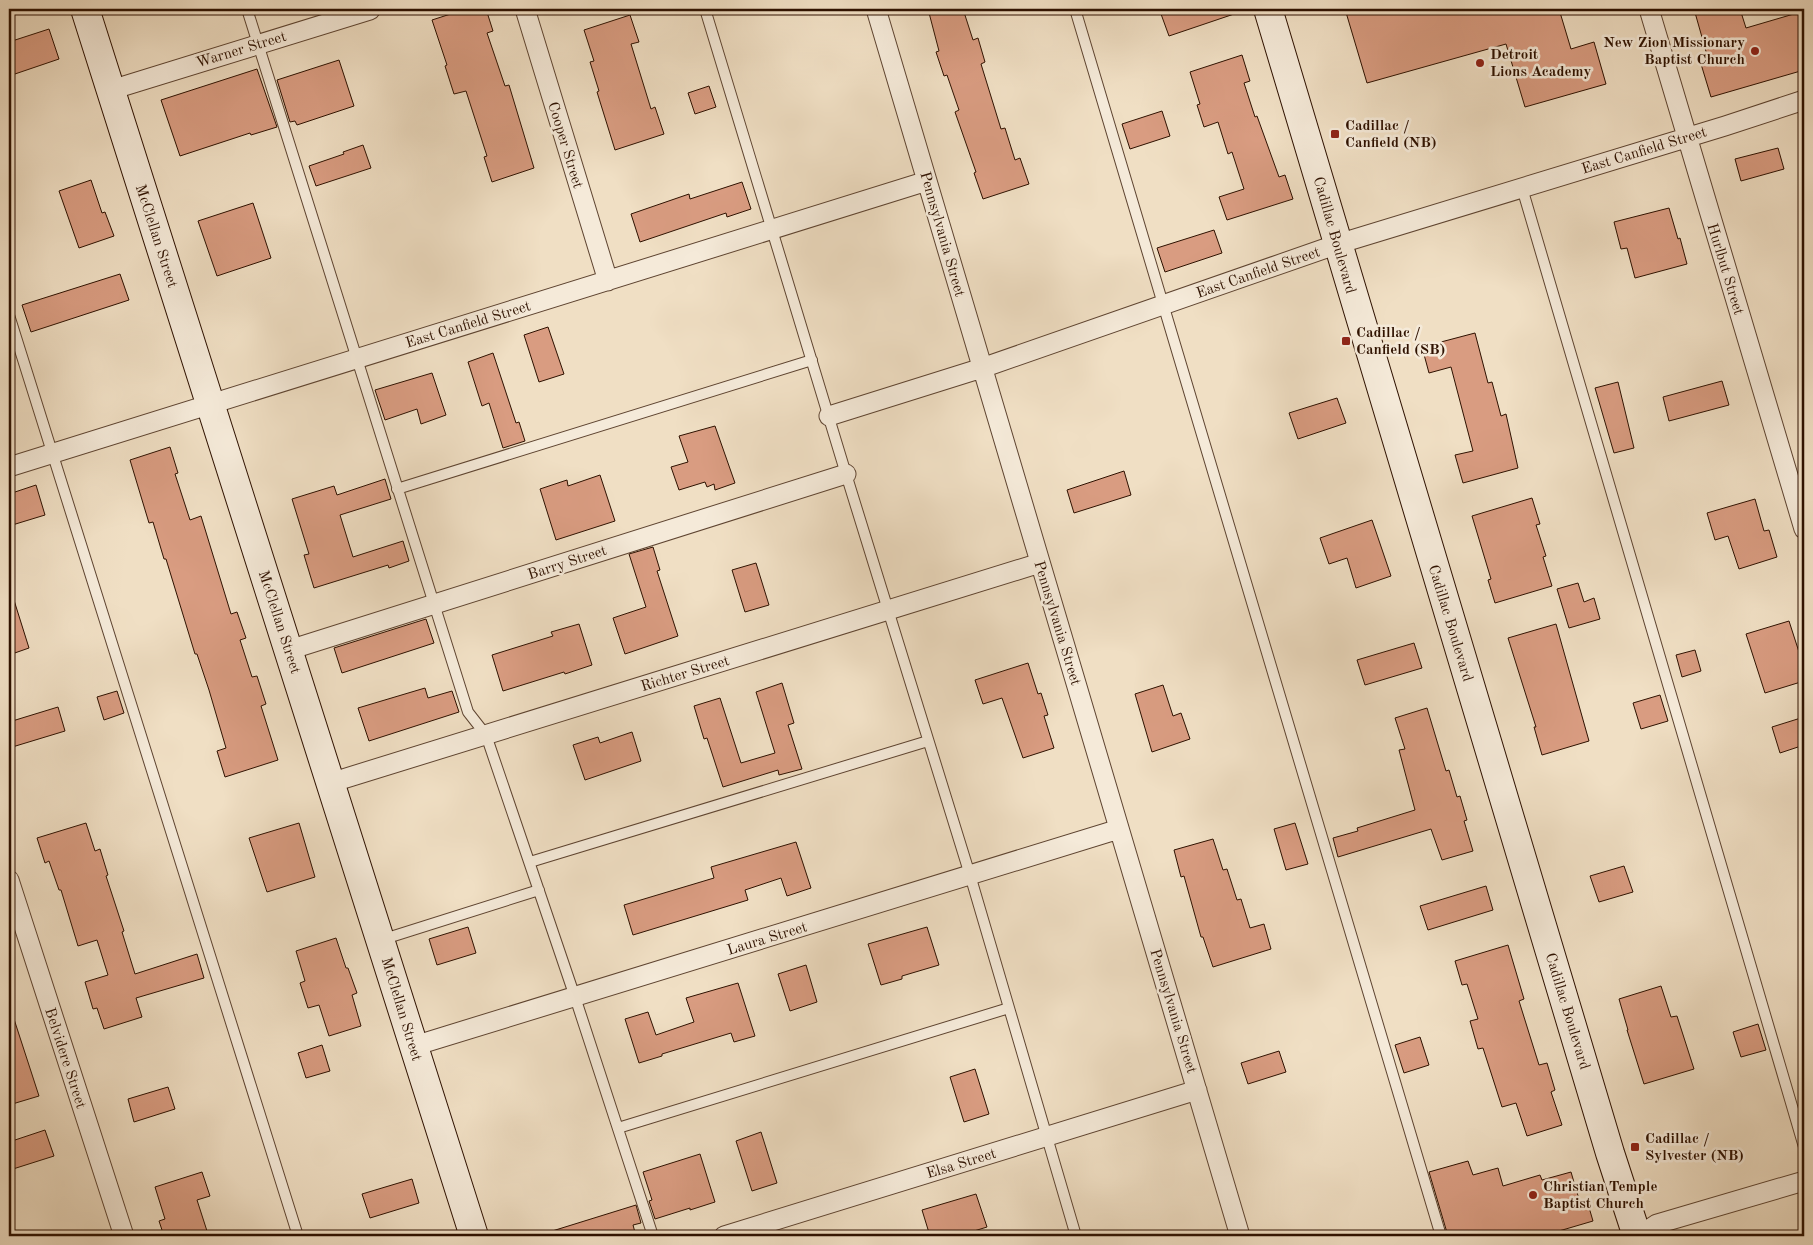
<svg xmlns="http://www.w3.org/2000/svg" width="1813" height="1245" viewBox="0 0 1813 1245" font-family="'Old Standard TT',serif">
  <rect width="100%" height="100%" fill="#f0dfc4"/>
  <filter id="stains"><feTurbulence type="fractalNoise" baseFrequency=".004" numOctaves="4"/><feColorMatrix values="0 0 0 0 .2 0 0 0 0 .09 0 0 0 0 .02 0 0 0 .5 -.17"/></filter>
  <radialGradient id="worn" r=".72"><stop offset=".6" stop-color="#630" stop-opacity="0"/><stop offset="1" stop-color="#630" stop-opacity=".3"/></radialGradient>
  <path fill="#d99c81" stroke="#2e1100" d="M466,9H486L493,31L487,33L505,86L509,85L534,168L492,182L484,157L487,156L466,91L454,94L445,66L447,65L432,20Z
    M928,9H963L973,40L978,38L985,62L981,64L1001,129L1005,128L1015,160L1020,158L1029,184L983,199L974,173L976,172L955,112L959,110L947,75L944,76L936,52L939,51Z
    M1176,9H1240V12L1169,36L1161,14Z
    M1345,9H1559L1571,49L1594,42L1606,84L1525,107L1506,44L1367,83Z
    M1694,9H1740L1746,28L1804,11V70L1711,97L1701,64L1709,62Z
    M630,15L639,42L631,44L651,109L655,107L664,134L615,150L597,92L599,91L590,62L594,61L584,30Z
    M49,29L59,59L9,76V42Z
    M1242,55L1250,81L1244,83L1255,117L1257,116L1279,177L1285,175L1293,199L1227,220L1219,197L1244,189L1232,152L1228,154L1218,122L1204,127L1197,105L1200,104L1190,72Z
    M339,60L354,106L297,125L295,121L290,122L277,80Z
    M257,69L277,127L251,135L250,133L180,156L161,100Z
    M709,86L716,107L695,114L688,93Z
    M1162,111L1170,136L1130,149L1122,124Z
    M363,145L371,168L316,186L309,166L344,154L343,152Z
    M1778,148L1784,169L1741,181L1735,159Z
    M91,180L102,213L105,212L114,236L79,248L59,191Z
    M742,182L751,209L727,217L726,213L640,242L631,214L689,194L690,199Z
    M253,203L271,258L217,276L198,221Z
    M1669,208L1678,239L1680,238L1687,264L1635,278L1627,248L1621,249L1614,222Z
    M1214,230L1222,253L1165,272L1157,248Z
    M120,274L129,300L31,332L22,305Z
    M548,327L564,374L539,382L524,335Z
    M1475,333L1488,383L1492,382L1501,416L1506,414L1518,468L1463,483L1455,455L1473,451L1451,367L1429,373L1422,347Z
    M493,353L516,423L519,422L525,441L503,448L489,403L482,406L468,362Z
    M432,373L446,415L421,424L417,409L385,420L375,390Z
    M1722,381L1729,405L1669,421L1663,397Z
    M1618,382L1634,448L1614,453L1595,388Z
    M1337,398L1346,423L1298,439L1289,413Z
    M715,426L735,483L715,490L714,484L707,487L705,482L679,490L671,467L688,462L679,436Z
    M170,447L178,473L175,474L190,520L201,516L231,614L237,612L246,638L240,640L252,677L257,676L266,704L261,706L278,760L225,777L217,751L226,748L209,690L197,654H195L166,559H164L153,522L149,523L130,460Z
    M1124,471L1131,495L1074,513L1067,490Z
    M600,475L615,521L556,540L540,489L567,480L568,486Z
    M385,479L391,499L340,515L353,557L403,541L409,561L389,568L388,565L314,588L304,555L309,554L292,499L334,486L337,495Z
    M36,485L45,515L9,526V494Z
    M1532,498L1540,524L1536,525L1546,556L1543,557L1552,586L1495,603L1488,580L1491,579L1472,516Z
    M1755,499L1764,531L1769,530L1777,557L1739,569L1728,536L1715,540L1707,513Z
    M1372,520L1391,576L1356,588L1347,558L1329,564L1320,538Z
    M653,547L660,570L657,571L678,636L625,654L613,618L646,607L629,554Z
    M756,563L769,605L745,612L732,570Z
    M1578,583L1584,602L1594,598L1600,619L1569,628L1557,589Z
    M13,597L29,648L9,655V598Z
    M426,619L434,643L342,673L334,648Z
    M1789,621L1799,652L1804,651V681L1765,693L1746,634Z
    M579,624L592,665L565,674L564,672L503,691L492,655L553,636L551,632Z
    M1556,624L1589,741L1542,755L1534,727H1536L1508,638Z
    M1414,643L1422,668L1365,685L1357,660Z
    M1695,650L1701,671L1682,677L1676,655Z
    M1028,663L1038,694L1041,693L1048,715L1044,716L1054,748L1023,758L1002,698L983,704L975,680Z
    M782,683L794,723L788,725L802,769L779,775L778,770L723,787L707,738L704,739L694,706L720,698L741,763L775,753L756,692Z
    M1163,685L1173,716L1181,713L1190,739L1152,752L1135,694Z
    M425,688L428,698L452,691L459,712L369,741L358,708Z
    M117,691L124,713L104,720L97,697Z
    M1660,695L1668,721L1641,729L1633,703Z
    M58,707L65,731L9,748V722Z
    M1427,708L1446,771L1449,770L1457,797L1460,796L1467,820L1464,821L1473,851L1442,860L1431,829L1338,857L1333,838L1358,831L1357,828L1415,810L1399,750L1405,749L1395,718Z
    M1804,717V745L1780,753L1772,727Z
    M632,732L641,761L585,780L573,745L598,737L600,743Z
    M86,823L95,851L100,849L108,875L106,876L124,931L122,932L135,974L197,954L204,978L136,998L142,1017L104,1029L97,1008L93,1009L85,982L108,975L97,940L78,946L61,890H59L49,861L45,863L37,838Z
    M299,823L315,877L267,892L249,838Z
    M1295,823L1308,864L1286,870L1274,829Z
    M1213,839L1223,870L1227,869L1237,900L1241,899L1250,928L1264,924L1271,949L1213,967L1203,937H1201L1184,876L1181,877L1174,850Z
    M796,842L811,888L787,896L781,878L745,890L748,900L633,935L624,905L714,878L711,867Z
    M1624,866L1633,892L1599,902L1590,876Z
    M1486,886L1493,910L1428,930L1420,906Z
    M468,927L476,953L437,965L429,939Z
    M927,927L939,965L902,976V979L881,985L868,944Z
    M336,938L346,968H348L357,993L352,995L361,1026L329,1036L319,1005L308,1008L300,983L305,981L296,951Z
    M1508,945L1524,999L1519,1001L1539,1065L1547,1063L1555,1090L1551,1092L1562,1125L1527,1136L1516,1103L1502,1107L1483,1048L1478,1049L1470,1021L1478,1019L1467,984L1462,985L1455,961Z
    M806,965L817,1002L790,1011L778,974Z
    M738,983L755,1036L734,1042L731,1033L662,1054V1056L639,1063L625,1019L648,1012L656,1035L694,1022L686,998Z
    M1661,986L1671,1017L1677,1016L1694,1069L1644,1084L1627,1030H1628L1619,999Z
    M13,1016L39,1096L9,1105V1017Z
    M1758,1024L1766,1050L1741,1057L1733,1032Z
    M1420,1037L1429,1065L1404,1073L1395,1045Z
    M322,1045L330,1071L306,1078L298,1053Z
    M1279,1051L1286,1072L1248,1084L1241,1063Z
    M975,1069L989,1114L964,1122L950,1077Z
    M168,1087L175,1109L134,1122L128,1099Z
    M45,1130L54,1156L13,1169L9,1155V1142Z
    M761,1132L777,1183L752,1191L736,1141Z
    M700,1154L715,1202L690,1210V1208L655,1219L649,1201L652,1200L643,1172Z
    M1468,1161L1473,1175L1498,1168L1503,1186L1540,1175L1542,1180L1571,1172L1581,1206L1588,1204L1593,1221L1559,1231L1560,1233L1550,1236H1448L1429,1172Z
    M202,1172L210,1196L197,1200L207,1231L191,1236H164L159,1221L165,1219L155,1187Z
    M412,1179L419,1203L370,1218L362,1194Z
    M976,1194L987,1227L958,1236H930L922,1210Z
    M636,1205L641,1223L633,1225L636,1236H550L549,1232Z"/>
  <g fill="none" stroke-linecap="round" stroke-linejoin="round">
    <g stroke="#5e4431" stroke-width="12">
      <path id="lane" d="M247,9L468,712L486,735L575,997L653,1236
        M705,9L846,474L970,875L1076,1236
        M1075,9L1441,1236
        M1522,188L1804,1147
        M9,315L298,1236
        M397,489L812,360
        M530,862L928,741
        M381,940L539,890
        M618,1128L1009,1008"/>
    </g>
    <g stroke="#5e4431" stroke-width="21">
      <path id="street" d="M525,9L608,281
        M876,9L1240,1236
        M1649,9L1804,529
        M111,90L370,10
        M829,416L982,368L1338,244L1725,126L1804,100
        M9,467L927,181
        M289,650L846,474
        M330,783L1040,563
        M9,880L124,1236
        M414,1046L1119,829
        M724,1236L1197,1090
        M1639,1236L1657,1224L1804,1181"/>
    </g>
    <g stroke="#2e1100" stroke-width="30">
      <path id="secondary" d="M85,9L474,1236
        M1268,9L1610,1153L1637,1236"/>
    </g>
    <use href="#lane" stroke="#f5ead9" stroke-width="10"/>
    <use href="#street" stroke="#f5ead9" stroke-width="19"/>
    <use href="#secondary" stroke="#f5ead9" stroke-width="28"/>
  </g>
  <g fill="#8f2418" stroke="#f5ead9" stroke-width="2">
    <circle cx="1755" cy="51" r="5"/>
    <circle cx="1480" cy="63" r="5"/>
    <rect x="1330" y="129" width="10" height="10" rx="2.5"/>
    <rect x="1341" y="336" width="10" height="10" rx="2.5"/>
    <rect x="1630" y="1142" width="10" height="10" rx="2.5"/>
    <circle cx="1533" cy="1195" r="5"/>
  </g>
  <g text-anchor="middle" stroke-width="5" stroke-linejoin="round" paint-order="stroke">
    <g font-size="15" font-weight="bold" fill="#2e1100" stroke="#f5ead9" text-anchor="start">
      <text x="1745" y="47" text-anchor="end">New Zion Missionary<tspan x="1745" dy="17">Baptist Church</tspan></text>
      <text x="1490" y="59">Detroit<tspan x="1490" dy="17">Lions Academy</tspan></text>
      <text x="1345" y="130">Cadillac /<tspan x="1345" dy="17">Canfield (NB)</tspan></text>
      <text x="1356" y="337">Cadillac /<tspan x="1356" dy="17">Canfield (SB)</tspan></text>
      <text x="1645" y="1143">Cadillac /<tspan x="1645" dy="17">Sylvester (NB)</tspan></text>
      <text x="1543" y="1191">Christian Temple<tspan x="1543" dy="17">Baptist Church</tspan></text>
    </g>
    <g font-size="15" fill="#2e1100" stroke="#f5ead9">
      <text transform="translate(241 49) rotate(-17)" y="5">Warner Street</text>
      <text transform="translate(566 145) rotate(73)" y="5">Cooper Street</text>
      <text transform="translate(1644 150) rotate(-17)" y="5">East Canfield Street</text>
      <text transform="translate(943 234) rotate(74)" y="5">Pennsylvania Street</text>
      <text transform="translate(1335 235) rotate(74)" y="5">Cadillac Boulevard</text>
      <text transform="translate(157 236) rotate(72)" y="5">McClellan Street</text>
      <text transform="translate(1726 269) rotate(73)" y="5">Hurlbut Street</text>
      <text transform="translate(1258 272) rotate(-19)" y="5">East Canfield Street</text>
      <text transform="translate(468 324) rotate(-17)" y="5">East Canfield Street</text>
      <text transform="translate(567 562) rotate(-18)" y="5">Barry Street</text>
      <text transform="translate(280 622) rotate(72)" y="5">McClellan Street</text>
      <text transform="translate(1058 623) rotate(73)" y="5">Pennsylvania Street</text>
      <text transform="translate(1451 623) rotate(73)" y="5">Cadillac Boulevard</text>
      <text transform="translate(685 673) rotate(-17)" y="5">Richter Street</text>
      <text transform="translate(767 938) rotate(-17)" y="5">Laura Street</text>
      <text transform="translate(402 1009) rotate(73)" y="5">McClellan Street</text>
      <text transform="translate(1174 1011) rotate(73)" y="5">Pennsylvania Street</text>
      <text transform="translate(1568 1011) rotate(73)" y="5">Cadillac Boulevard</text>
      <text transform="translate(66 1058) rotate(72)" y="5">Belvidere Street</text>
      <text transform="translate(961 1163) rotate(-17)" y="5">Elsa Street</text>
    </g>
  </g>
  <rect width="1813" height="1245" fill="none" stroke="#f0dfc4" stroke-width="30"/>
  <rect x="10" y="10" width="1793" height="1225" fill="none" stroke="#2e1100" stroke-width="2.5"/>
  <rect x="15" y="15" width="1783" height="1215" fill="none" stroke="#2e1100"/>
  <rect width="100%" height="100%" filter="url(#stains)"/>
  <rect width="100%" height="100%" fill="url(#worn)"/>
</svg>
